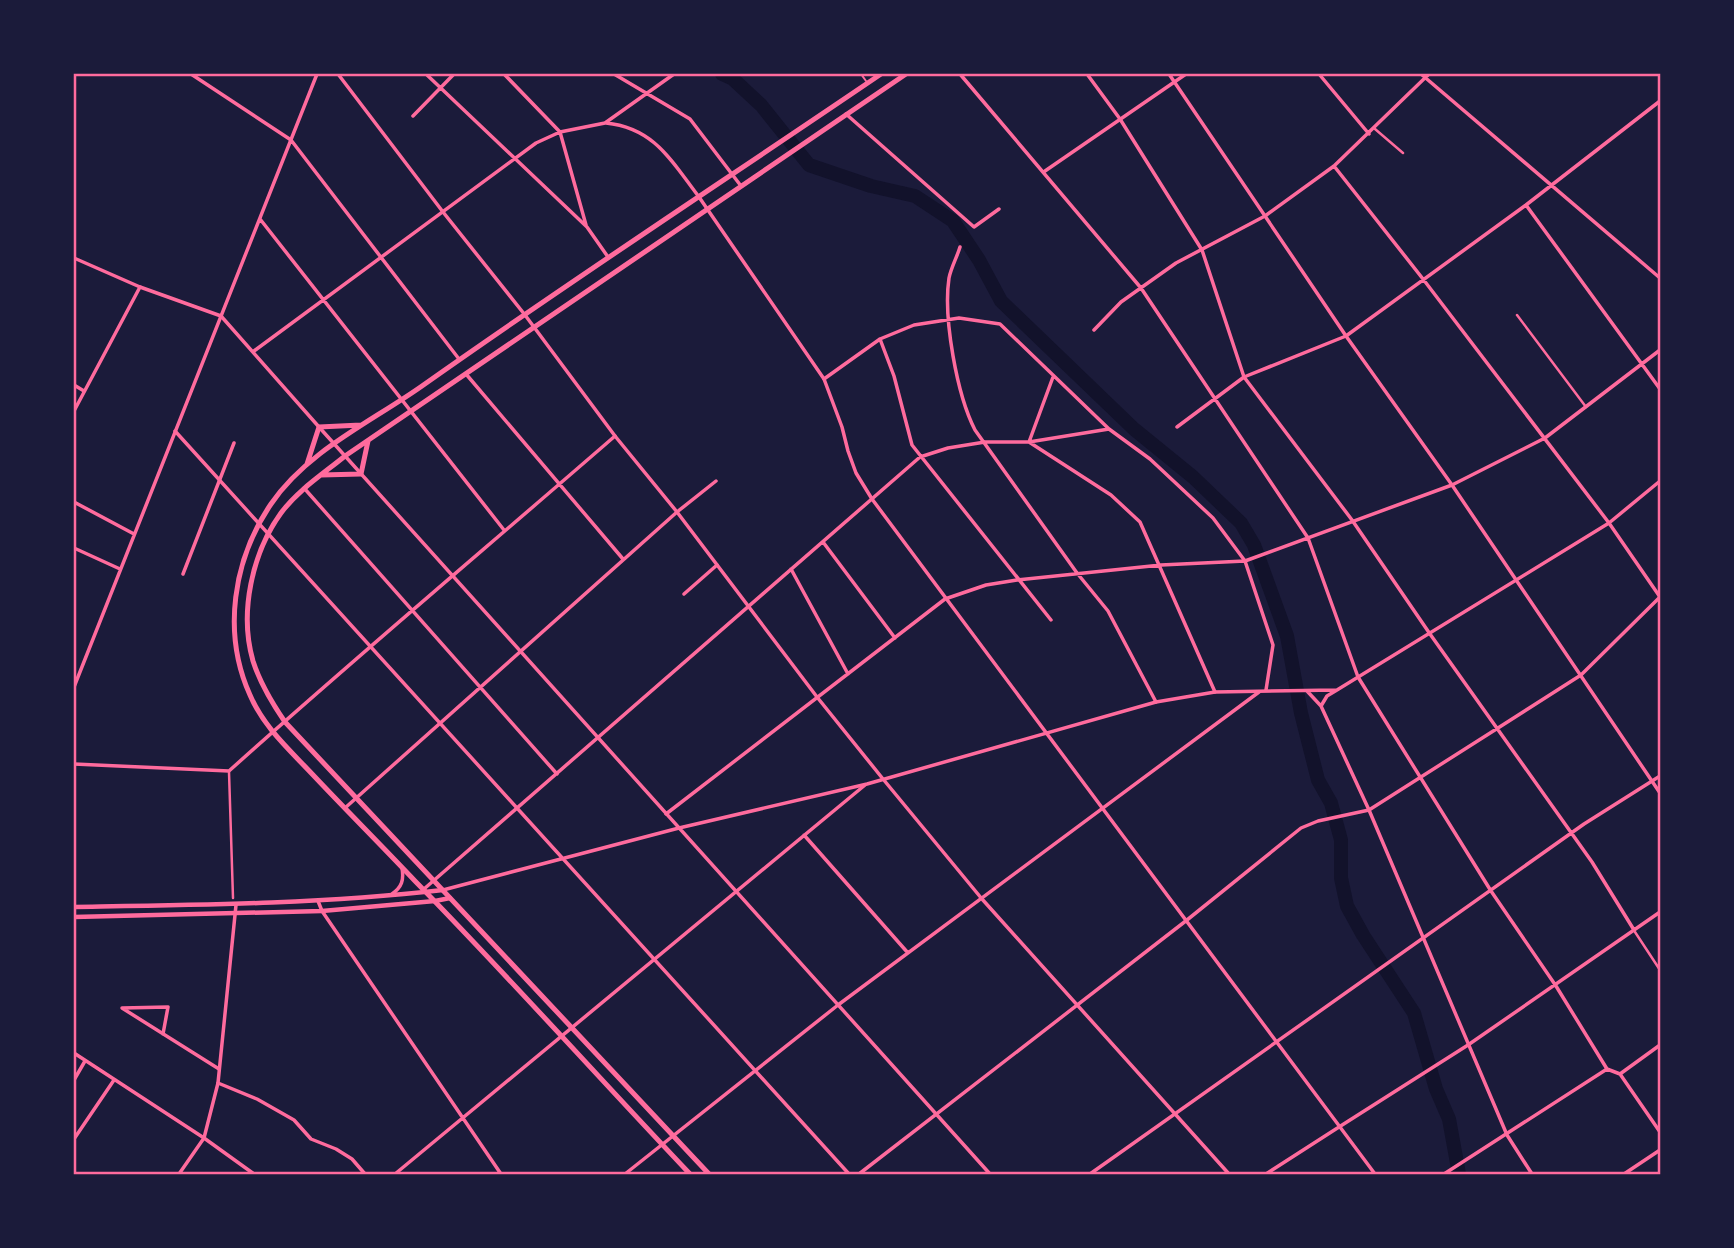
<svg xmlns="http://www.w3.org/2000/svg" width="1734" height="1248" viewBox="0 0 1734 1248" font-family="Figtree,sans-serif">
  <rect width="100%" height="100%" fill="#1b1b3a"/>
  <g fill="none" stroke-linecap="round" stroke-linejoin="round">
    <path stroke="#12122b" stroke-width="14" d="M722,74L733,79L761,105L809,165L871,186L915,196L953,221L979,260L1001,301L1134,429L1193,477L1241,523L1254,545L1287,636L1301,713L1318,780L1331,803L1341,840V878L1347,906L1363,935L1414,1013L1436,1089L1449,1119L1459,1174"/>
    <path stroke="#ff6b9d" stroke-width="2" d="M861,74L866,81"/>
    <path stroke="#ff6b9d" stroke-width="2.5" d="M1375,129L1403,153
      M1517,315L1586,407
      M229,772L233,898
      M1635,932L1660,970"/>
    <path stroke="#ff6b9d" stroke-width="3.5" d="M426,74L587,227L608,257
      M504,74L560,132L586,225
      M614,74L690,119L741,186
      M960,74L1141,288L1308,538L1358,677L1491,891L1556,986L1607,1069
      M1319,74L1369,134
      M1421,74L1660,278
      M846,114L974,227L999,209
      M413,116L454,74
      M606,123C655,128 672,162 699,197
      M291,140L459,359
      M1334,166L1423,279L1609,523
      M1045,171L1186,74
      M1526,205L1660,389
      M260,219L504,530
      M960,247C957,257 951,268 949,278C943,318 957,395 975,430L1077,573L1108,611L1156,702
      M1094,330L1121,302L1176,263L1265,216L1334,166L1429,74
      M880,339L894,376L912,445L1051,620
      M254,351L536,143L560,132L605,123L674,74
      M466,374L623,559
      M1053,377L1029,442L1111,495L1140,522L1215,692
      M824,379L880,339L914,325L959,318L1000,324L1109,429L1150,459L1213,518L1245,561L1273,645L1266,690
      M74,385L84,391
      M74,411L140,287
      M1177,427L1244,377L1346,336L1526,205L1660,101
      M304,488L557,774
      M74,502L134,534
      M823,542L895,638
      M74,548L120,569
      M791,569L848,674
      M183,574L234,443
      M684,594L717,565
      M1430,634L1592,862L1634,930
      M74,687L317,74
      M74,764L229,771C356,657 486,548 615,436
      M345,808L677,512L716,481
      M666,814L945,599L986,585L1017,580L1161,565L1245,561L1452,485L1545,438L1660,350
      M804,835L908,953
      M424,889L920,457L948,448L985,442H1029L1109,429
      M392,894C402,887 404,880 402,868
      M318,901L322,911L501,1174
      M163,1034L168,1007L122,1008L219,1069
      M74,1053L204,1138L254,1174
      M1620,1074L1660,1132
      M74,1080L85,1061
      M218,1083L257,1099L294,1120L311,1139L336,1149L352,1159L365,1174
      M1339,1127L1468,1045L1660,912
      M74,1139L114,1080
      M395,1174L865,785
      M625,1174L838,1005L1259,692
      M859,1174L1187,920L1301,828L1318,821L1369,810L1498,728L1581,675L1660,597
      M1090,1174L1584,824L1660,776
      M1444,1174L1607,1069L1620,1074L1660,1045
      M1624,1174L1660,1150"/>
    <path stroke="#ff6b9d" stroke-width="3.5" d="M191,74L291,140
      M338,74L443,212L525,315L615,436L677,512L817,697L883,779L982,899L1229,1174
      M1087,74L1120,119L1202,250L1244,377L1352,520L1430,634
      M1169,74L1346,336L1452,485L1660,793
      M699,197L824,379L842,427L848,451L856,473L872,499L1375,1174
      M74,258L140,287L221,316L319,427L990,1174
      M175,431L849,1174
      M1609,523L1660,597
      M1307,691L1321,706L1369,810L1507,1135L1532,1174
      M1321,706L1327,696L1337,690L1609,523L1660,481
      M443,890L679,828L867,784L1156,702L1215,692L1337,690
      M179,1174L204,1138L218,1083L236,905
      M1266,1174L1339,1127"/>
    <path stroke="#ff6b9d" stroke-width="4.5" d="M74,907C197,905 320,904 443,890
      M74,917L322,911L435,901L450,898"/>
    <path stroke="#ff6b9d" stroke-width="5" d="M307,464L319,427L361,425
      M321,475L361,474L368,441
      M690,1174C598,1077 509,977 415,881C382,846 348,812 315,777C291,751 264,728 250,695C222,633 233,560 271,504C307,451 371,422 422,386C573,279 728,178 881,74
      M709,1174L285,722C272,703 260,683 253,661C239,613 252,553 281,513C298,490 323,474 345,456L906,74"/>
  </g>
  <rect width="1734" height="1248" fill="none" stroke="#1b1b3a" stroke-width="150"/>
  <rect x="75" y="75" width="1584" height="1098" fill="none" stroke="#ff6b9d" stroke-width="2.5"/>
</svg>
